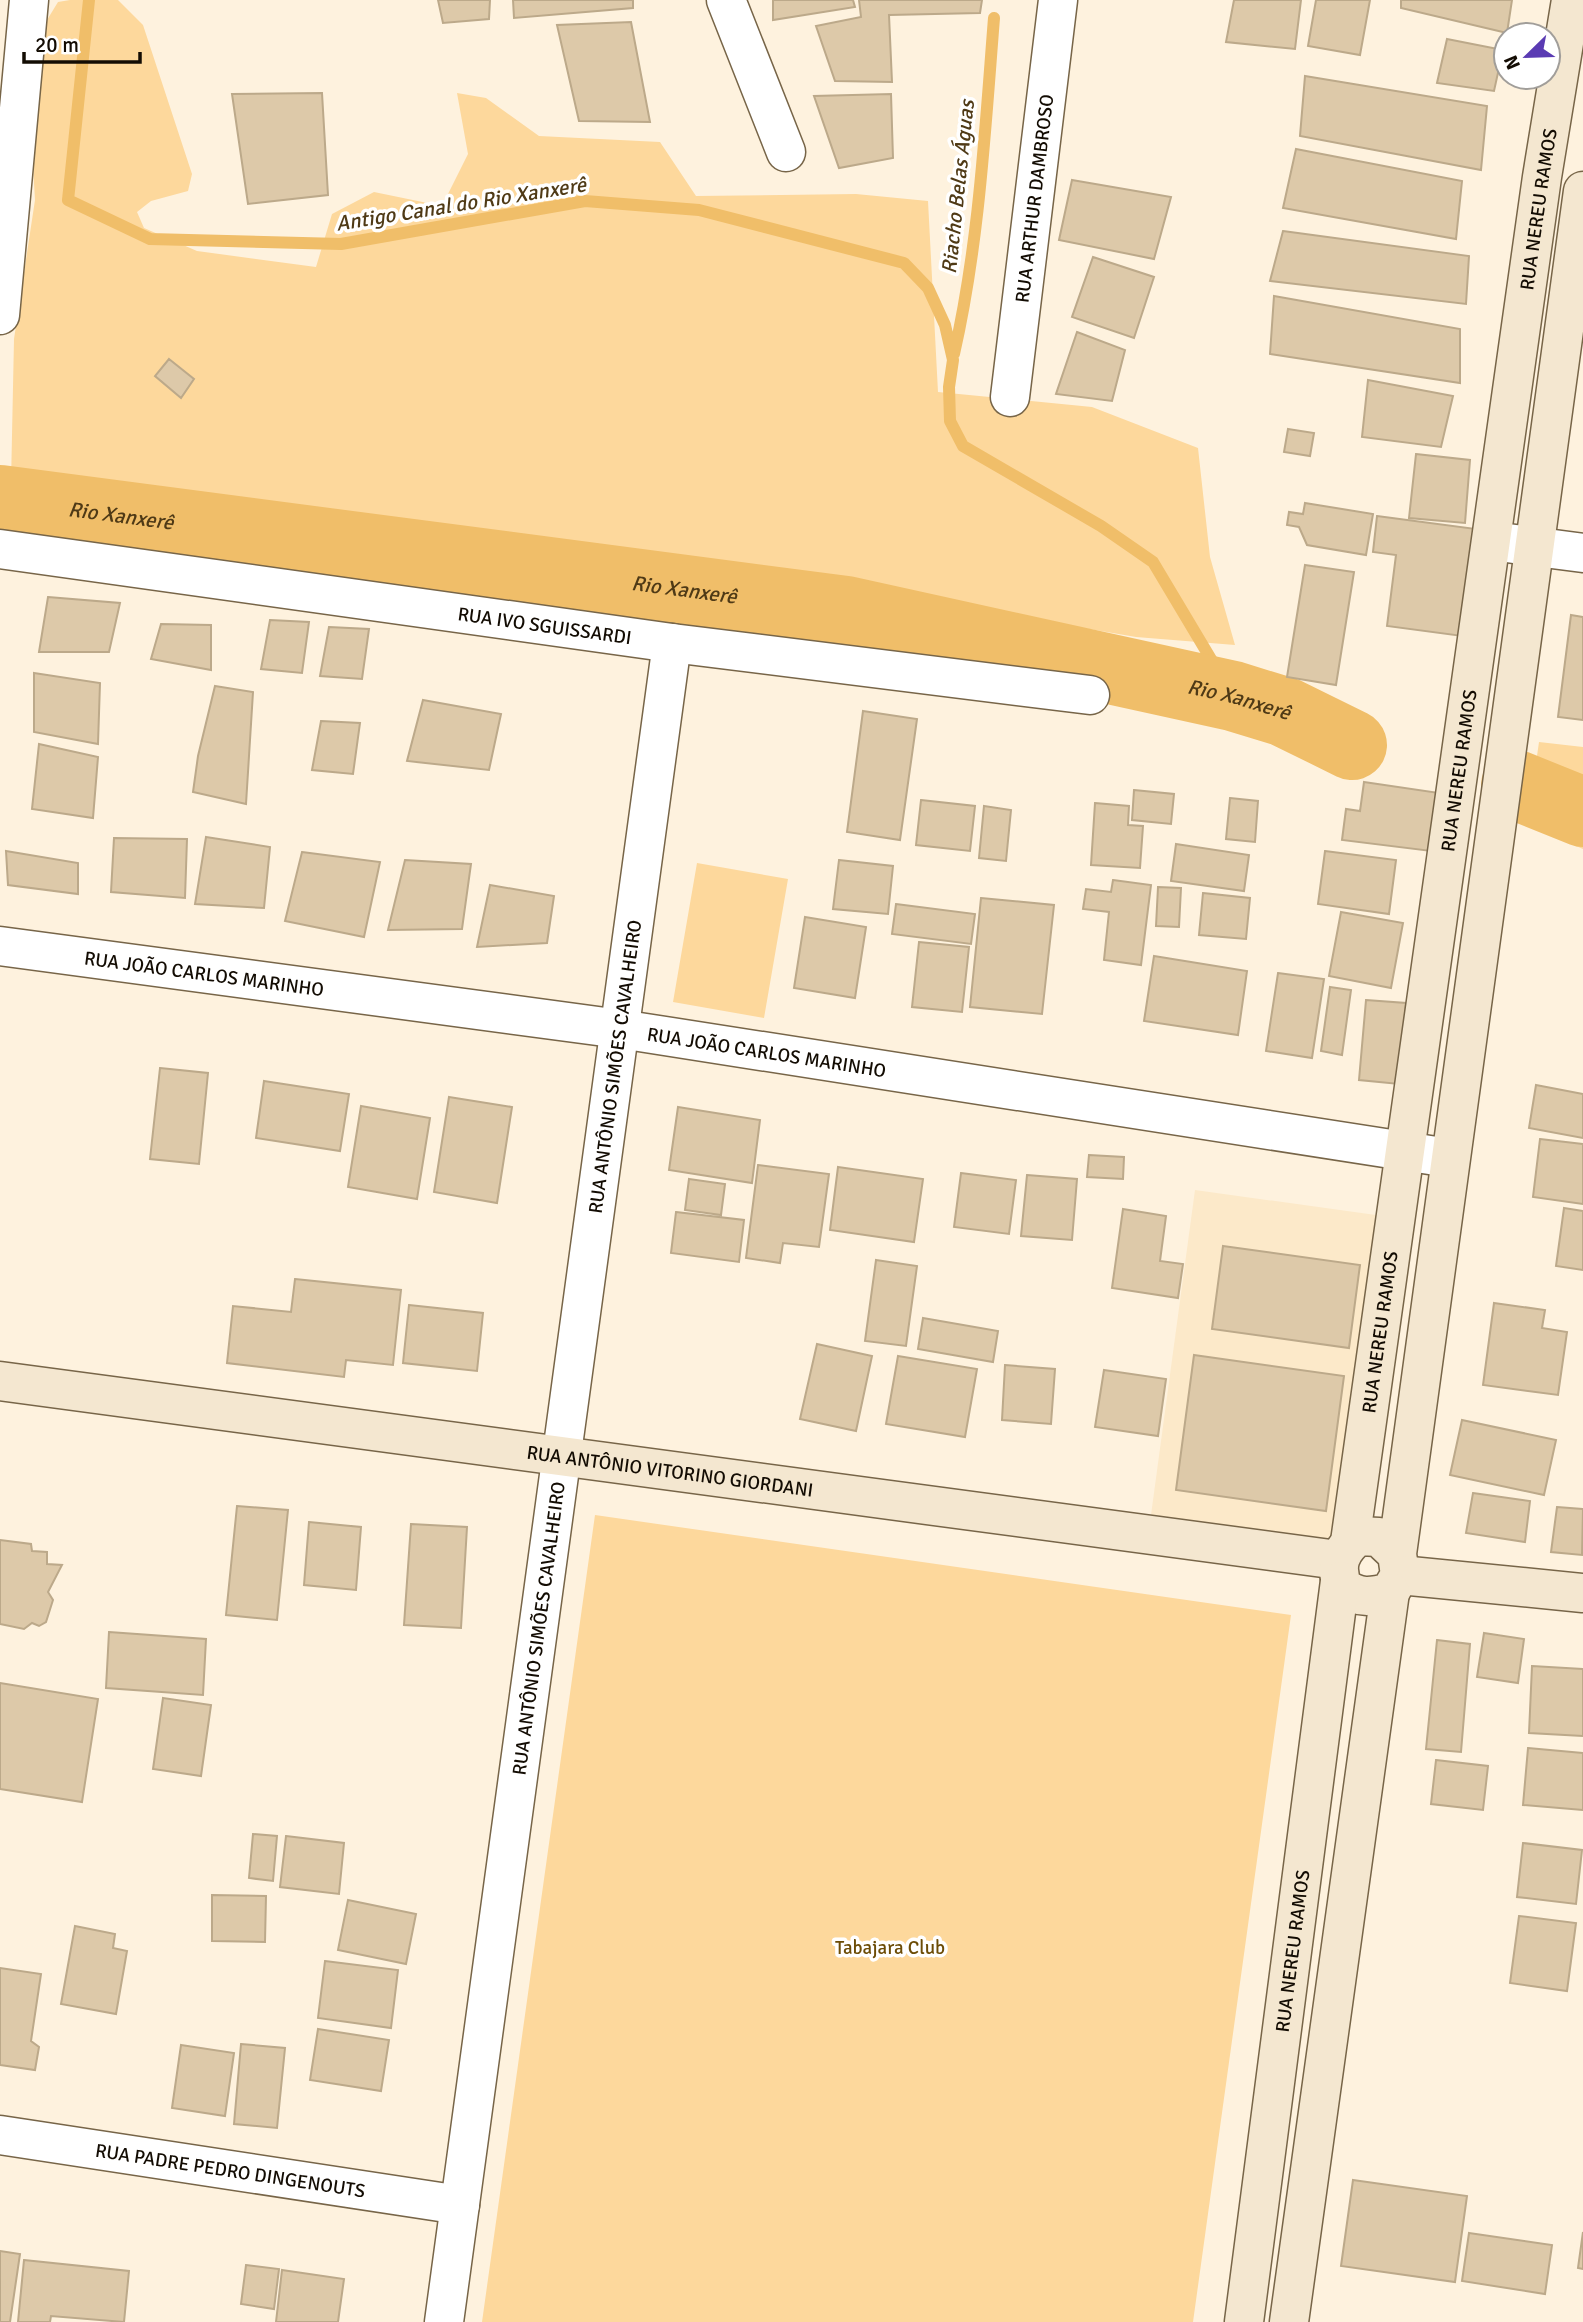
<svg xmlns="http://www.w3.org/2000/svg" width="1583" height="2322" viewBox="0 0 1583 2322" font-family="Signika,sans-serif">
  <rect width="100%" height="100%" fill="#fef2de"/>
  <path fill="#fce9c9" d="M1195,1190L1383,1216L1339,1542L1151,1515Z"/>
  <path fill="#fdd89c" d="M70,0H118L143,25L192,174L188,191L151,201L137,212L144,228L197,251L316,267L332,214L374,192L442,206L468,154L457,93L486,98L539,136L660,142L696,196L856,194L928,201L938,392L1092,407L1198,448L1210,557L1235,645L1136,637L661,556L242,504L144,505L30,491L11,483L14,339L35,200L31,133L47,20L58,2Z
    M1539,742L1583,747V849L1527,825Z
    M697,863L788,879L764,1018L673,1002Z
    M595,1515L1291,1615L1193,2322H482Z"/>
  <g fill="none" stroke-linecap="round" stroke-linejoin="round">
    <path stroke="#f0be69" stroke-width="12" d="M89,0L68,200L150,239L341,244L585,201L699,210L904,263L928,288L945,325L953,360L949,387L950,421L963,446L1101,526L1153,562L1233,696
      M954,354C979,244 985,131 994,18"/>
    <g stroke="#f0be69" stroke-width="70">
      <path id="s1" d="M0,500L846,611L1233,696L1285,712L1352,745"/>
      <path d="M1516,785L1583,812"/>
    </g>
  </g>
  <path fill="#ddc9a9" stroke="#bca98a" stroke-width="2" d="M438,0H490L489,19L443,23Z
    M513,0H633V8L514,18Z
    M773,0H853L855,7L773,20Z
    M859,0H982L980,13L889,15L892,82L835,81L816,26L861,17Z
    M1234,0H1301L1295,49L1226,42Z
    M1316,0H1370L1360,55L1308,46Z
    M1401,0H1512L1507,33L1401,8Z
    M631,22L650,122L579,121L557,25Z
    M1447,39L1503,50L1494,91L1437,83Z
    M1305,76L1487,106L1481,170L1300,136Z
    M322,93L328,195L248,204L232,94Z
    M891,94L893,158L839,168L814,96Z
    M1296,149L1462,181L1456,239L1283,208Z
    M1072,180L1171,197L1154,259L1059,240Z
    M1283,231L1469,256L1466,304L1270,281Z
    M1093,257L1154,277L1134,338L1072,317Z
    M1274,296L1460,329V383L1270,354Z
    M1077,332L1125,350L1112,401L1056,394Z
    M169,359L194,379L181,398L155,376Z
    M1368,380L1453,396L1441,447L1362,437Z
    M1288,429L1314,433L1310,456L1284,452Z
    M1416,454L1470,460L1465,523L1409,518Z
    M1305,503L1373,514L1366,555L1307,545L1299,527L1287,525L1289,512L1303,514Z
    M1377,516L1476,529L1462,636L1387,626L1396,555L1373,552Z
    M1305,565L1354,572L1336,685L1287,677Z
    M48,597L120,603L109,652H39Z
    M1571,615L1583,617V720L1558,717Z
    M270,620L309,622L302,673L261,669Z
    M161,624L211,625V670L151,659Z
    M329,627L369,629L362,679L320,676Z
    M34,673L100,683L98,744L34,732Z
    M215,686L253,692L246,804L193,792L198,756Z
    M423,700L501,714L489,770L407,761Z
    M863,711L917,719L900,840L847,832Z
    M321,721L360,723L353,774L312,770Z
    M39,744L98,757L93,818L32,809Z
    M1364,782L1446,794L1439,852L1342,840L1346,809L1360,811Z
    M1134,790L1174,794L1171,824L1132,820Z
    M1230,798L1258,801L1255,842L1226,839Z
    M921,800L975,806L970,851L916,845Z
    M1095,803L1129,806L1128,825L1143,826L1140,868L1091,865Z
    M984,806L1011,810L1006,861L979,858Z
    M206,837L270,847L264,908L195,904Z
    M114,838L187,839L185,898L111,892Z
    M1176,844L1249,855L1244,891L1171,881Z
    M6,851L78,863V894L8,885Z
    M1325,851L1396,860L1389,914L1318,904Z
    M302,852L380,862L364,937L285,921Z
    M405,860L471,864L462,929L388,930Z
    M839,860L893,866L888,914L833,909Z
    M1113,880L1151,885L1141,965L1104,960L1109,912L1083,909L1086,889L1111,892Z
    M490,885L554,896L547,943L477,947Z
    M1158,887L1181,888L1179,927L1156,926Z
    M1203,893L1250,898L1246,939L1199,935Z
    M981,898L1054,905L1042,1014L970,1007Z
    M896,904L975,914L971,944L892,934Z
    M1341,912L1403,923L1391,988L1329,976Z
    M805,917L866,927L855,998L794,988Z
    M919,942L969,947L962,1012L912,1007Z
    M1154,956L1247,971L1238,1035L1144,1021Z
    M1278,973L1324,979L1312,1058L1266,1051Z
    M1330,987L1351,990L1342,1055L1321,1051Z
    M1366,1000L1406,1003L1399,1084L1359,1080Z
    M160,1068L208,1073L199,1164L150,1159Z
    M264,1081L349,1094L340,1151L256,1138Z
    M1536,1085L1583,1094V1138L1529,1128Z
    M449,1097L512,1107L497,1203L434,1192Z
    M361,1106L430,1118L417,1199L348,1187Z
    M678,1107L760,1120L752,1183L669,1170Z
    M1540,1139L1583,1144V1204L1533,1197Z
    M1089,1155L1124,1157L1123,1179L1087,1177Z
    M758,1165L829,1174L819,1247L783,1243L780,1263L746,1258Z
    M838,1167L923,1179L914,1242L830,1230Z
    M961,1173L1016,1180L1009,1234L954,1227Z
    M1027,1175L1077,1179L1072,1240L1021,1236Z
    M689,1179L725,1184L721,1215L685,1210Z
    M1564,1208L1583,1211V1270L1556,1266Z
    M1123,1209L1166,1216L1160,1261L1183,1264L1178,1298L1112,1288Z
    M676,1212L744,1220L739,1262L671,1253Z
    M1223,1246L1360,1265L1349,1348L1212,1329Z
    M876,1260L917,1266L906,1346L865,1341Z
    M295,1279L401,1290L393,1365L346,1360L344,1377L227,1363L233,1306L291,1312Z
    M1494,1303L1545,1310L1542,1328L1567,1332L1558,1395L1483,1385Z
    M409,1305L483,1313L477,1371L403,1363Z
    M923,1318L998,1331L993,1362L918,1349Z
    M817,1344L872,1356L856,1431L800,1419Z
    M1194,1355L1344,1376L1326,1511L1176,1490Z
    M898,1356L977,1369L965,1437L886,1424Z
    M1005,1365L1055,1369L1051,1424L1002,1420Z
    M1104,1370L1166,1379L1158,1436L1095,1427Z
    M1462,1420L1556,1440L1544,1495L1450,1475Z
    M1473,1493L1530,1501L1525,1542L1466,1533Z
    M237,1506L288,1510L277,1620L226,1615Z
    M1557,1507L1583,1509L1582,1555L1551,1552Z
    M309,1522L361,1527L356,1590L304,1585Z
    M411,1524L467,1527L461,1628L404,1625Z
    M0,1540L31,1544L32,1551L47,1552V1564L62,1565L48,1592L53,1600L46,1622L39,1626L32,1623L24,1629L0,1624Z
    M109,1632L206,1639L203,1695L106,1688Z
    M1484,1633L1524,1639L1518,1683L1477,1677Z
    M1437,1640L1470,1644L1461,1752L1426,1749Z
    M1532,1666L1583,1669V1736L1529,1733Z
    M0,1683L98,1699L82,1802L0,1789Z
    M163,1698L211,1705L201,1776L153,1769Z
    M1528,1748L1583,1753V1810L1523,1805Z
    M1436,1760L1488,1766L1483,1810L1431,1804Z
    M253,1834L277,1836L273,1881L249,1878Z
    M286,1836L344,1843L339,1894L280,1887Z
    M1523,1843L1582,1850L1576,1904L1517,1897Z
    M212,1895L266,1896L265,1942L212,1941Z
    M348,1900L416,1914L406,1964L338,1950Z
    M1519,1916L1576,1923L1567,1991L1510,1983Z
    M75,1926L115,1934L113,1948L127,1951L116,2014L61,2004Z
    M325,1961L398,1970L391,2028L318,2018Z
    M0,1968L41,1974L31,2041L39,2047L35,2070L0,2065Z
    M318,2029L389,2040L381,2091L310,2080Z
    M241,2044L285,2048L277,2128L234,2124Z
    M181,2045L234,2053L225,2116L172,2108Z
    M1353,2180L1467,2196L1455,2282L1341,2266Z
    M1583,2232V2269L1578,2268Z
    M1469,2233L1552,2245L1545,2294L1462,2281Z
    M0,2251L20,2254L10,2322H0Z
    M24,2260L129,2271L124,2322L51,2316L50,2322H18Z
    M246,2265L279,2269L274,2309L241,2304Z
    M282,2270L344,2279L338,2322H276Z"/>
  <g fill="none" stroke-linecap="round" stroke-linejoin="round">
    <g stroke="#776548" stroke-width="41">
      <g id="street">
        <path d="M726,0L786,152"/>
        <path d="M0,315L29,0"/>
        <path id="s2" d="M1010,397L1058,0"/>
        <path d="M1492,541L1583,553"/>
        <path id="s3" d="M0,549L672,643L1090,695"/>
        <path id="s4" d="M0,946L620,1029L1449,1158"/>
        <path id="s5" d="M0,2135L460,2205"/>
        <path id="s6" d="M444,2322L672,643"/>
      </g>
    </g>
    <g stroke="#776548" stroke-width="41">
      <g id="secondary">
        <path id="s7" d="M0,1381L1338,1560"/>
        <path id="s8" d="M1350,1542L1542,177L1571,0"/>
        <path d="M1397,1554L1379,1537L1358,1536C1340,1551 1334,1565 1343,1587C1359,1599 1371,1597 1390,1592L1400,1575L1397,1554L1583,191"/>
        <path d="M1400,1575L1583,1593"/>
        <path id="s9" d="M1244,2322L1340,1581"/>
        <path d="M1289,2322L1390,1592"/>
      </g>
    </g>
    <use href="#street" stroke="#fff" stroke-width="38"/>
    <use href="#secondary" stroke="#f4e7d0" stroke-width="38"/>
  </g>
  <g text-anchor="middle" stroke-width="7" stroke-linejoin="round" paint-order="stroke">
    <g font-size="19" fill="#130c03" stroke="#fff">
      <text dy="7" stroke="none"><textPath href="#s2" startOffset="200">RUA ARTHUR DAMBROSO</textPath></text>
      <text dy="7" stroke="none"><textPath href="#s8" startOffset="1346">RUA NEREU RAMOS</textPath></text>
      <text dy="7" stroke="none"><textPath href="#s3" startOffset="550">RUA IVO SGUISSARDI</textPath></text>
      <text dy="7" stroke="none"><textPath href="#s8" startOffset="779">RUA NEREU RAMOS</textPath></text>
      <text dy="7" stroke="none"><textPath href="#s4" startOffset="206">RUA JOÃO CARLOS MARINHO</textPath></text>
      <text dy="7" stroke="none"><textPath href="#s4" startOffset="774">RUA JOÃO CARLOS MARINHO</textPath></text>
      <text dy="7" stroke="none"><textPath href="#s6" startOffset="1267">RUA ANTÔNIO SIMÕES CAVALHEIRO</textPath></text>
      <text dy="7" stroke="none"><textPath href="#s8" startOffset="212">RUA NEREU RAMOS</textPath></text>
      <text dy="7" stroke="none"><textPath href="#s7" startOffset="676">RUA ANTÔNIO VITORINO GIORDANI</textPath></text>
      <text dy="7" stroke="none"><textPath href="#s6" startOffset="700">RUA ANTÔNIO SIMÕES CAVALHEIRO</textPath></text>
      <text dy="7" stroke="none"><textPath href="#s9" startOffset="374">RUA NEREU RAMOS</textPath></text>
      <text dy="7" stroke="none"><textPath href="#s5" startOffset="233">RUA PADRE PEDRO DINGENOUTS</textPath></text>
    </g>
    <g font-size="19" fill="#6c4c06" stroke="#fff">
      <text x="890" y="1954">Tabajara Club</text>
    </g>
    <g font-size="21" font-style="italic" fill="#4f3a16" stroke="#fff">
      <text transform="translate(958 187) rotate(-84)" y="7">Riacho Belas Águas</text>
      <text transform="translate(461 204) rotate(-9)" y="7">Antigo Canal do Rio Xanxerê</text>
      <text dy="7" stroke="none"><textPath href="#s1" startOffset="122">Rio Xanxerê</textPath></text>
      <text dy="7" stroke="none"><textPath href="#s1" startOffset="690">Rio Xanxerê</textPath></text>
      <text dy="7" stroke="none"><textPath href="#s1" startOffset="1256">Rio Xanxerê</textPath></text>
    </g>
  </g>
  <g transform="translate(1527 56) rotate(247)"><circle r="33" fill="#ffffff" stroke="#a19e9a" stroke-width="2"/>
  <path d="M0-5L12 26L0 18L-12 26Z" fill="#5a3bb3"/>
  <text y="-10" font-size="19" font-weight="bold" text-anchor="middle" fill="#130c03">N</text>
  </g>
  <path d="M24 52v10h116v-10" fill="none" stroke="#130c03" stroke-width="3.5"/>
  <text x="35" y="52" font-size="21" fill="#130c03" stroke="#ffffff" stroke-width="5" paint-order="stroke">20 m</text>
</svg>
